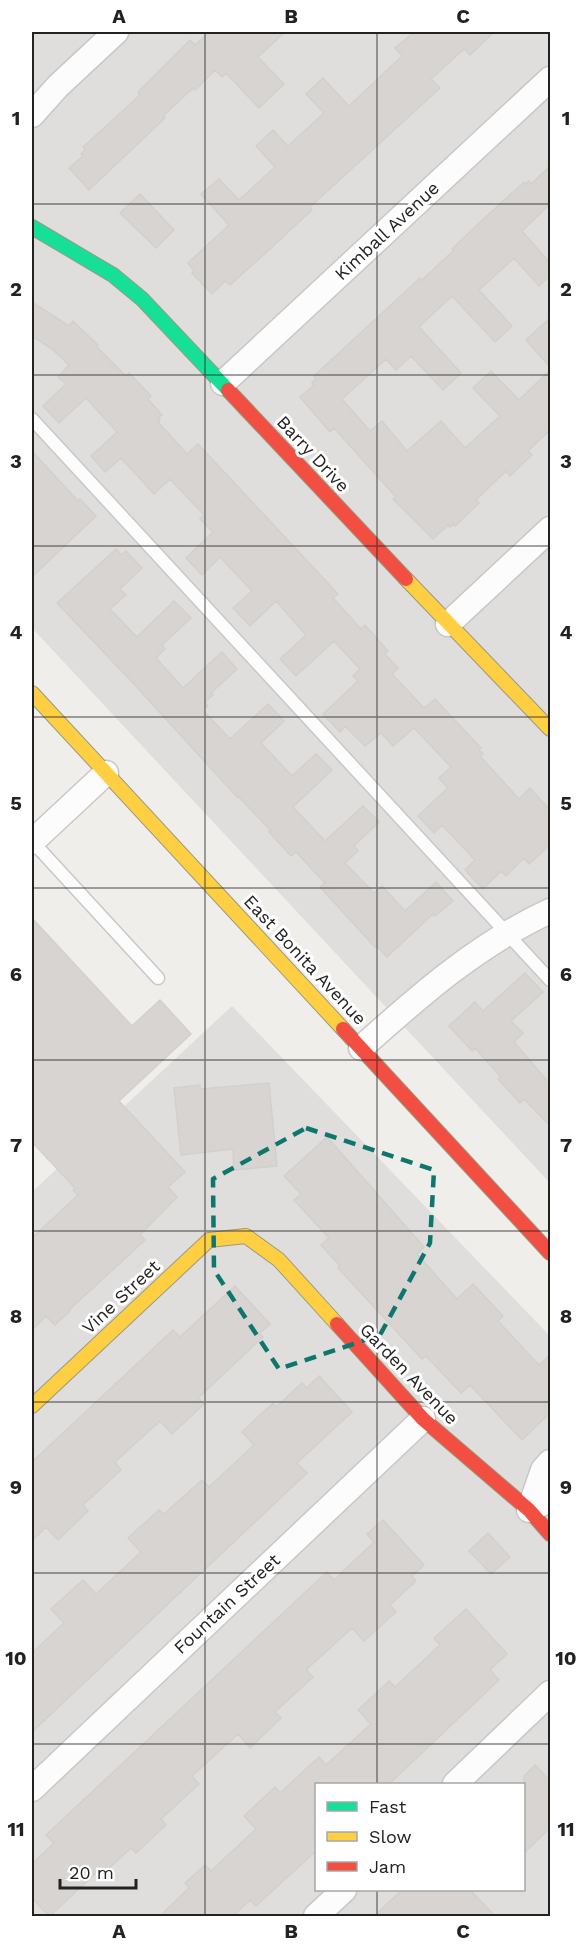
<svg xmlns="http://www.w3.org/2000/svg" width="582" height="1948" viewBox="0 0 582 1948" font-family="'Work Sans',sans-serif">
  <rect width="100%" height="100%" fill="#f0eeeb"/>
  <path fill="#dfdedc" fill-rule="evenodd" d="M32,32H550V1183L32,628Z
    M232,1006L550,1336V1916H32V1192ZM316,1784H524V1890H316Z"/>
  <path fill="#d7d4d2" stroke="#d3d0cc" stroke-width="1.5" d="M209,32H285L258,57L284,84L259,108L226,73L222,77L215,70L195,90L193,88L163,116L165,118L89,190L69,168L83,156L81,154L85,150L83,147L140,95L138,92L190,40L195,45Z
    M414,32H494L470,55L464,49L431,79L440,88L310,207L312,210L270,249L230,285L225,281L212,294L192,273L194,271L188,263L229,225L201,194L219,179L239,200L275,167L256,146L273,130L288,146L324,113L306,94L323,78L349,106L402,56L395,48Z
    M550,166V204L522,231L550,263V276L539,286L514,258L479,290L512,326L495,342L452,296L419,327L461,373L443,390L411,356L396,370L386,359L342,399L370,431L382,421L407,451L441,421L465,448L500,416L473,388L491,371L519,400L550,370V430L528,451L532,455L510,476L506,471L476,500L479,503L455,526L453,524L450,527L448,525L433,539L393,499L396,497L334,428L330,432L300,397L314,385L312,383L316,378L314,376L420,278L422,280L453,251L452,249L476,226L524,182L526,184L529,181L531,184Z
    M140,194L174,230L156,248L120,213Z
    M32,302L69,326L73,321L98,345L96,346L126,376L129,373L151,396L148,399L162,415L158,418L160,419L158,422L187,454L198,444L338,594L333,598L361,629L365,625L388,651L385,654L398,668L392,674L424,708L435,699L481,748L479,750L483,754L480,756L519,799L530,788L550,810V845L529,864L524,858L506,876L501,871L483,889L465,870L475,860L442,825L434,833L418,816L448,788L439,778L451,767L414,728L393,746L381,733L365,746L345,726L340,732L323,714L358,681L353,676L360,669L334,641L296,676L280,659L306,635L276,601L250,626L233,608L252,591L220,557L202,575L186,558L213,532L200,519L204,515L170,479L154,494L121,458L105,472L91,456L117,432L86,398L59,423L43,406L66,384L58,377L69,365L52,349L32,336Z
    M550,318V367L526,340Z
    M32,451L78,501L80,499L96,516L32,577Z
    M116,549L121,555L126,551L142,568L120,589L126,595L110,609L137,637L174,601L191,618L162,645L165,649L156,658L183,688L222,652L237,669L211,693L213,695L205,702L208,706L203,710L230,739L268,704L284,721L261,743L292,776L316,754L332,770L293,807L325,841L363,806L379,822L354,846L358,851L345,863L374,893L382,886L405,911L436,882L453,901L435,916L433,914L387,957L377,946L375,947L320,887L325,883L296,852L291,856L269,832L271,831L238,796L237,797L133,683L57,603Z
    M32,918L132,1026L160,1000L191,1034L119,1101L185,1172L168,1187L177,1197L140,1235L145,1240L69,1310L70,1311L55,1325L46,1316L32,1330V1238L78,1195L73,1190L75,1188L32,1142Z
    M525,973L543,992L511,1021L523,1033L514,1042L550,1084V1126L524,1099L520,1103L498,1079L501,1077L475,1048L472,1051L449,1026L475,1002L483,1011Z
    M269,1083L277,1166L234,1170L233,1149L181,1155L174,1088L200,1085V1089Z
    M327,1137L424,1247L417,1254L457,1299L473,1284L503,1316L498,1321L539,1365L550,1355V1413L522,1440L470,1385L461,1393L426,1356L422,1359L338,1268L340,1266L321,1245L329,1238L294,1200L301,1194L284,1176Z
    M235,1286L270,1324L259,1334L263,1337L198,1398L204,1404L172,1434L160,1421L115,1462L121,1470L83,1505L88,1511L58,1540L46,1527L32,1541V1462L173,1330L180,1337Z
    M319,1376L352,1412L297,1463L307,1473L32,1732V1653L64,1623L51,1609L83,1580L96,1594L141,1552L128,1538L159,1510L164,1514L202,1480L209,1487L254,1445L242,1432L273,1403L276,1407L302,1383L307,1388Z
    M383,1520L424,1565L412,1576L416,1581L390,1605L396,1612L364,1641L352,1628L306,1670L313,1677L275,1712L281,1718L250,1748L238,1734L192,1776L199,1784L161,1819L166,1825L136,1853L131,1848L105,1872L101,1868L50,1916L46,1913L32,1898V1864L54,1843L46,1835L327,1572L334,1580L374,1542L367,1534Z
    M488,1533L510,1557L491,1574L469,1551Z
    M466,1609L507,1654L490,1670L499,1680L388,1785H316V1851L256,1906L250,1900L232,1917H159L189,1888L185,1883L205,1865L211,1871L256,1829L244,1816L275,1787L280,1793L319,1757L326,1765L371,1724L358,1710L389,1681L395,1687L440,1645L434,1638Z
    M535,1765L550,1781V1828L524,1853V1776Z
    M402,1890H470L496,1917H373Z"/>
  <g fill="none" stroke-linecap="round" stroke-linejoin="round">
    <g stroke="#c9c8c7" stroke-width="15">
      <path id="lane" d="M32,419L550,980
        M32,841L158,978"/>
    </g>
    <g stroke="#c9c8c7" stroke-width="27">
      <path id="street" d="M32,115L58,86L116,32
        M223,383L550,79
        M448,624L550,529
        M32,842L106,773
        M361,1048C420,995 478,944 550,911
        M550,1462L543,1470L529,1510L550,1500
        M455,1784L550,1693
        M32,1789L423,1419
        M316,1916L344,1890"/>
    </g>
    <g stroke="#999a82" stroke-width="16">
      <path id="fast" d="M32,227L113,275L142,299L228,390"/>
    </g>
    <g stroke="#999a82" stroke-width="16">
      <path id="slow" d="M406,579L550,729
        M32,693L343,1029
        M32,1406L209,1240L246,1236L279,1260L337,1324"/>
    </g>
    <g stroke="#999a82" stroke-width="16">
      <path id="jam" d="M228,390L406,579
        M343,1029L550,1253
        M337,1324L423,1419L529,1510L550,1534"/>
    </g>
    <use href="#lane" stroke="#fdfcfc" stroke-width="12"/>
    <use href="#street" stroke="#fdfcfc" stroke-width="24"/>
    <use href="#fast" stroke="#16e098" stroke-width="14"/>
    <use href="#slow" stroke="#ffcf43" stroke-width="14"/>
    <use href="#jam" stroke="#f24e42" stroke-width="14"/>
  </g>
  <path fill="none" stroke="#0f766e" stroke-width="4.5" stroke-dasharray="12 8" stroke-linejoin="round" d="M306,1128L434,1170L430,1243L380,1335L279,1369L214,1270L213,1179Z"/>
  <path fill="none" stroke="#222" stroke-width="1.5" stroke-opacity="0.55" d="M205,32V1916M377,32V1784M32,204H550M32,375H550M32,546H550M32,717H550M32,888H550M32,1060H550M32,1231H550M32,1402H550M32,1573H550M32,1744H550M377,1890V1916"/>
  <g text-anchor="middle" stroke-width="6" stroke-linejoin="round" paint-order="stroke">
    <g font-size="18" fill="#222" stroke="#fff">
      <text transform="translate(387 231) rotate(-43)" y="6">Kimball Avenue</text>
      <text transform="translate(313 454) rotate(47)" y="6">Barry Drive</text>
      <text transform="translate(305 960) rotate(47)" y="6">East Bonita Avenue</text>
      <text transform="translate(121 1297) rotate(-43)" y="6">Vine Street</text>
      <text transform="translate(409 1374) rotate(46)" y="6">Garden Avenue</text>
      <text transform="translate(227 1604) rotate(-43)" y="6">Fountain Street</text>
    </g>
  </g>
  <rect width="582" height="1948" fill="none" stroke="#ffffff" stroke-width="66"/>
  <rect x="315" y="1783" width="210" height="108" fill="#ffffff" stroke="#a7a7a7" stroke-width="1.5"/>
  <rect x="327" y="1802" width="30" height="9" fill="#16e098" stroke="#a7a7a7" stroke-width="1.5"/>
  <text x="369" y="1813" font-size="18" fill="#222222">Fast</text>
  <rect x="327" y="1832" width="30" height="9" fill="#ffcf43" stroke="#a7a7a7" stroke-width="1.5"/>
  <text x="369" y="1843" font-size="18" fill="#222222">Slow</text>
  <rect x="327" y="1862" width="30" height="9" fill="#f24e42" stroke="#a7a7a7" stroke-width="1.5"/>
  <text x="369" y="1873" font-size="18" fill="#222222">Jam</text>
  <path d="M60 1879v9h76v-9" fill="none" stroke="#222222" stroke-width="3"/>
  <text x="69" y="1879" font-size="18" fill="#222222" stroke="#ffffff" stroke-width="4.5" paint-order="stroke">20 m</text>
  <rect x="33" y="33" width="516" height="1882" fill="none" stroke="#222" stroke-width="2"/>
  <g font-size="20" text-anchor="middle" font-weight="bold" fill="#222">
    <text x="119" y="23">A</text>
    <text x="291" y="23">B</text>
    <text x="463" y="23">C</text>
    <text x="16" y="125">1</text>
    <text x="566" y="125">1</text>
    <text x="16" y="296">2</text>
    <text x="566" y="296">2</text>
    <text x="16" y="468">3</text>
    <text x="566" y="468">3</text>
    <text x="16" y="639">4</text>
    <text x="566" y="639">4</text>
    <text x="16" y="810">5</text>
    <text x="566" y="810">5</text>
    <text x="16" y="981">6</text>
    <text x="566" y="981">6</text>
    <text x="16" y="1152">7</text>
    <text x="566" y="1152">7</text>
    <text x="16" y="1323">8</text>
    <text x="566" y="1323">8</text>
    <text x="16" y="1494">9</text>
    <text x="566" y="1494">9</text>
    <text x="16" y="1665">10</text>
    <text x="566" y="1665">10</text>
    <text x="16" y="1836">11</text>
    <text x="566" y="1836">11</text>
    <text x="119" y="1938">A</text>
    <text x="291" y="1938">B</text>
    <text x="463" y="1938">C</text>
  </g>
</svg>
